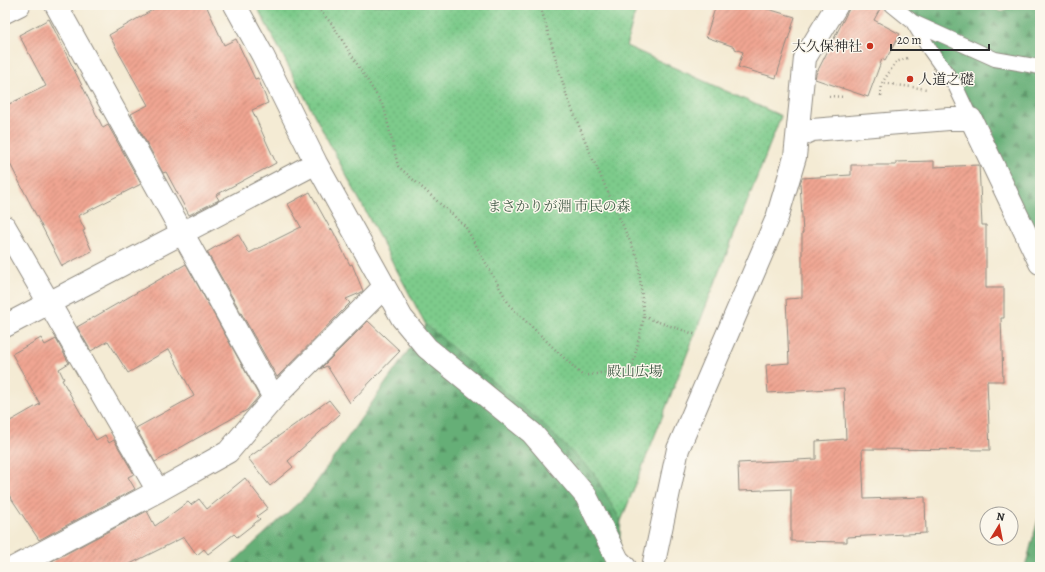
<svg xmlns="http://www.w3.org/2000/svg" width="1045" height="572" viewBox="0 0 1045 572" font-family="Alegreya,'Noto Serif JP',serif">
  <defs>
    <pattern id="forest-firs" width="22" height="20" patternUnits="userSpaceOnUse"><rect width="22" height="20" fill="#66af77"/><path d="M5 1l3.5 6h-7zM16 11l3.5 6h-7z" fill="#548f62"/></pattern>
    <pattern id="park-dots" width="8" height="8" patternUnits="userSpaceOnUse"><rect width="8" height="8" fill="#7dcb8b"/><path d="M2 2h.1M6 6h.1" fill="none" stroke="#6cae78" stroke-width="1.8" stroke-linecap="round"/></pattern>
    <pattern id="building-hatch" width="6" height="6" patternUnits="userSpaceOnUse"><rect width="6" height="6" fill="#f0a592"/><path d="M-1 1l2-2M0 6l6-6M5 7l2-2" fill="none" stroke="#c38777"/></pattern>
  </defs>
  <rect width="100%" height="100%" fill="#fbf7ec"/>
  <filter id="ink" filterUnits="userSpaceOnUse"><feTurbulence type="fractalNoise" baseFrequency=".025" numOctaves="2"/><feDisplacementMap in="SourceGraphic" scale="8" xChannelSelector="R" yChannelSelector="G"/><feConvolveMatrix kernelMatrix="1 2 1 2 8 2 1 2 1" color-interpolation-filters="sRGB"/></filter>
  <filter id="wash" filterUnits="userSpaceOnUse"><feTurbulence type="fractalNoise" baseFrequency=".012" numOctaves="4" result="noise"/><feDisplacementMap in="SourceGraphic" scale="16" xChannelSelector="R" yChannelSelector="G"/><feGaussianBlur stdDeviation="0.9" result="paint"/><feColorMatrix in="noise" values="0 0 0 0 0 0 0 0 0 0 0 0 0 0 0 0 0 1.4 0 .05"/><feComposite in="paint" operator="in"/></filter>
  <g filter="url(#wash)">
    <rect width="100%" height="100%" fill="#f4ebd4"/>
    <path fill="url(#forest-firs)" stroke="#486d51" d="M256,5H637L626,46L781,116L621,521L618,567H228L309,493L426,325Z
      M892,5H988L1001,12L1013,5H1040V263L971,119L913,22Z
      M1040,512V567H1025Z"/>
    <path fill="url(#park-dots)" stroke="#547b5b" d="M256,5H637L626,46L781,116L621,521L593,472L540,422L426,325Z"/>
    <g id="blocks">
      <path fill="url(#building-hatch)" d="M161,5H206L224,45L236,39L255,79L258,78L268,103L252,110L276,163L216,195L219,200L189,215L166,172L163,173L131,114L148,105L109,35Z
        M716,5H754L795,17L776,78L738,67L743,52L735,49V47L706,37Z
        M851,5H882L874,20L900,34L885,61L882,59L868,97L815,79L816,74Z
        M49,19L103,128L108,125L141,184L78,216L85,230L83,231L92,251L62,266L5,154V106L46,86L19,35Z
        M934,161V167L979,165L982,225H986V288H1004V318H1001L1003,381H987L990,450L862,449L864,499L925,497L926,533L847,537V542L791,541V489L739,491L738,463L816,459V441L846,439L844,388L768,393L766,365L789,363L786,299L802,298V233H803L800,183L802,178L851,175V165H896V162Z
        M310,192L331,230L332,229L350,265L352,264L363,291L360,293L346,299L350,303L277,377L207,252L238,234L249,253L301,227L288,204Z
        M186,264L259,396L247,410L155,462L136,428L194,396L169,349L128,373L108,341L91,351L77,327Z
        M368,321L400,351L350,403L327,366L320,369Z
        M41,338L45,345L56,339L69,363L59,369L64,379L62,380L96,440L105,435L109,443L114,440L134,474L128,477L135,489L39,540L5,489V424L40,404L12,354Z
        M329,400L340,414L288,461L293,467L270,486L248,458Z
        M245,478L268,508L257,516L260,519L237,537L234,534L208,554L204,549L197,555L184,537L124,567H56L52,561L147,511L155,526L188,502L191,505L199,499L207,509Z"/>
    </g>
  </g>
  <g filter="url(#ink)">
    <use href="#blocks" fill-opacity="0" stroke="#908b80" stroke-width="1"/>
    <g fill="none" stroke-linecap="round" stroke-linejoin="round">
      <g stroke="#908b80" stroke-width="16">
        <path id="lane" d="M892,5L913,22L930,50L955,85L971,119
          M913,22L995,59L1040,67"/>
      </g>
      <g stroke="#908b80" stroke-width="24">
        <path id="street" d="M56,5L274,398
          M235,5L263,56L316,163L402,318L427,348L532,433L586,496L618,560L625,567
          M5,12L19,5
          M797,137L812,130L949,119H971L1040,263
          M5,227L158,491
          M5,326L316,163
          M15,567L158,491L228,452L274,398L384,287
          M653,567L678,449L777,218L795,157L805,58L837,5"/>
      </g>
      <path stroke="#908b80" stroke-width="2.5" stroke-dasharray="1 3" stroke-linecap="butt" d="M315,5L332,24L384,107L398,166L465,226L510,306L583,376L632,368L644,317L638,259L592,157L567,97L540,5
        M882,83L896,62L908,58
        M829,96L844,97
        M881,96L882,83L927,89
        M644,317L697,335"/>
      <use href="#lane" stroke="#fff" stroke-width="14"/>
      <use href="#street" stroke="#fff" stroke-width="22"/>
    </g>
  </g>
  <g fill="#c8321e" stroke="#fbf7ec" stroke-width="1.5">
    <circle cx="870" cy="46" r="4"/>
    <circle cx="910" cy="79" r="4"/>
  </g>
  <g text-anchor="middle" stroke-width="3" stroke-linejoin="round" paint-order="stroke">
    <g font-size="14" fill="#2b2b2b" stroke="#fbf7ec" text-anchor="end">
      <text x="862" y="51">大久保神社</text>
      <text x="918" y="84" text-anchor="start">人道之礎</text>
    </g>
    <g font-size="14" fill="#445b48" stroke="#fbf7ec">
      <text x="559" y="211">まさかりが淵 市民の森</text>
      <text x="635" y="376">殿山広場</text>
    </g>
  </g>
  <rect width="1045" height="572" fill="none" stroke="#fbf7ec" stroke-width="20"/>
  <g transform="translate(999 526) rotate(10)"><circle r="19" fill="#fbf7ec" stroke="#a8a59f"/>
  <path d="M0-3L7 15L0 10L-7 15Z" fill="#c8321e"/>
  <text y="-6" font-size="11" font-weight="bold" text-anchor="middle" fill="#2b2b2b">N</text>
  </g>
  <path d="M891 44v6h98v-6" fill="none" stroke="#2b2b2b" stroke-width="2"/>
  <text x="897" y="44" font-size="12" fill="#2b2b2b" stroke="#fbf7ec" stroke-width="3" paint-order="stroke">20 m</text>
</svg>
